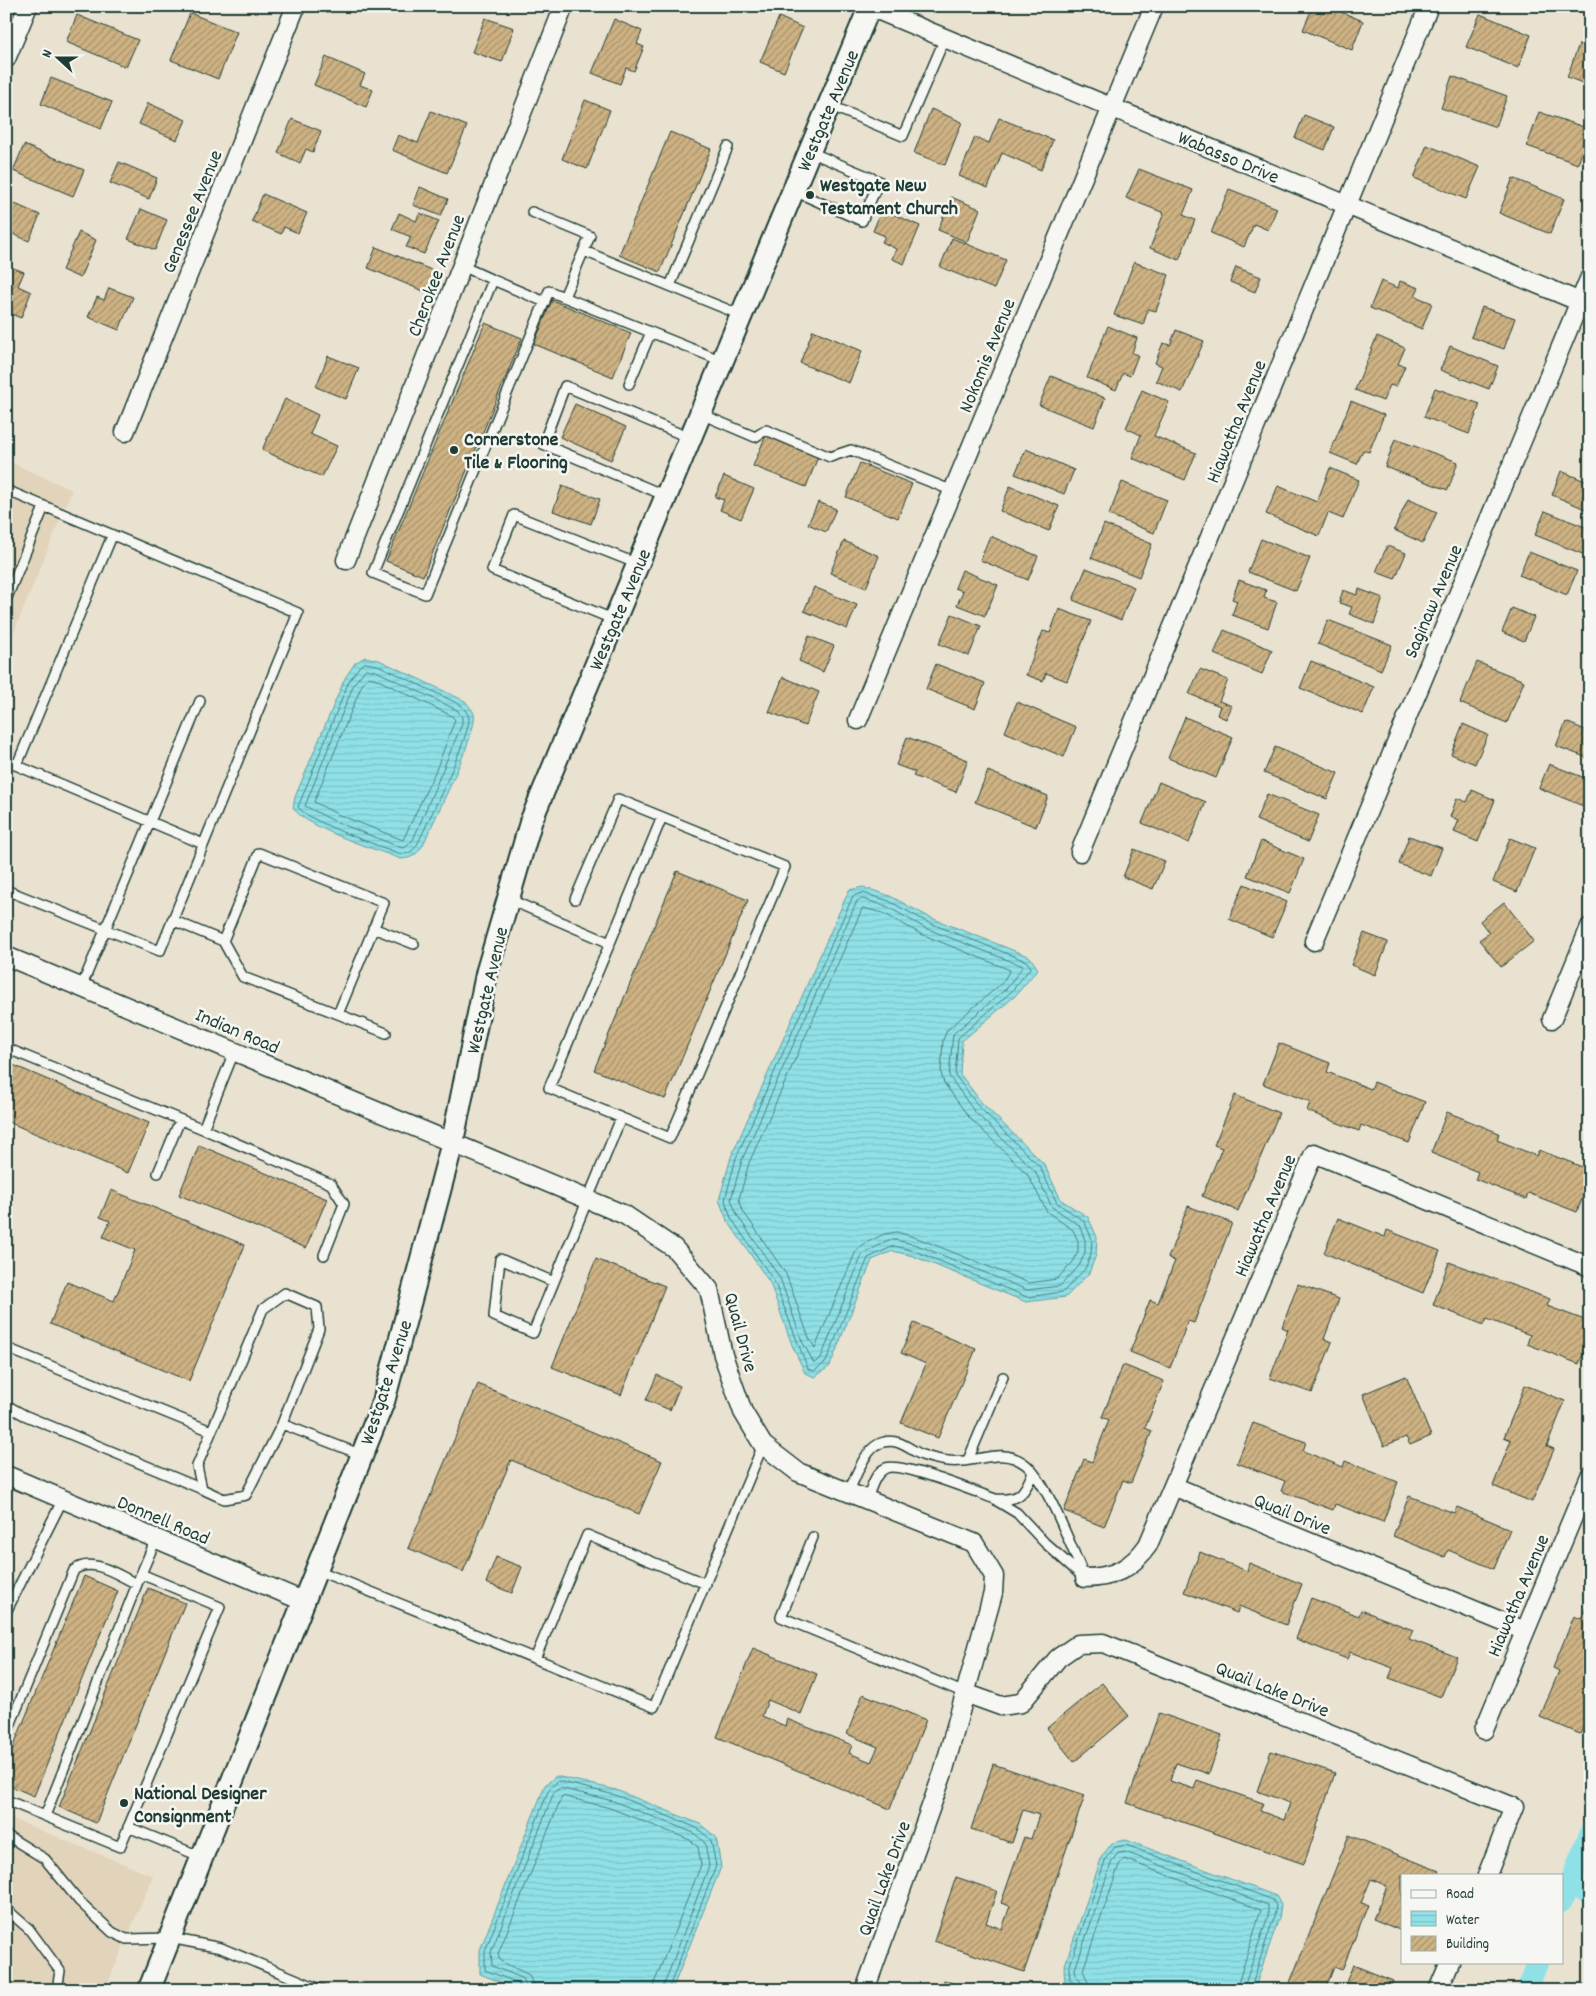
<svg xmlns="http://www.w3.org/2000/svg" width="1596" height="1996" viewBox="0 0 1596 1996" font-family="Dekko,sans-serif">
  <defs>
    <pattern id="water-rules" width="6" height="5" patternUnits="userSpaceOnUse" patternTransform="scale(1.25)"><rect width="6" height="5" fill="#8fe1e7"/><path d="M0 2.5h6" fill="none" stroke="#7bc2c7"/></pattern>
    <pattern id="building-hatch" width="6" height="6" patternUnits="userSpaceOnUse" patternTransform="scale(1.25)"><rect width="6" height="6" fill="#ceb283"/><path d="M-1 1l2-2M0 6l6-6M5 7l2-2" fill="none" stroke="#a7926c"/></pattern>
  </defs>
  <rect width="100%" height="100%" fill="#eae2d1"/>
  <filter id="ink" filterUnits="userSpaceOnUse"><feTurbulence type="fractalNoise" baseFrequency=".02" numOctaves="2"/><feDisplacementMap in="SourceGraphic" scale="10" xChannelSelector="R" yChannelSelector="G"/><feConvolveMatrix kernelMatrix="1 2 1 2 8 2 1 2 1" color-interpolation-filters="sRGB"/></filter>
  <g filter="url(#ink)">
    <path fill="#e2d4ba" d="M6,460L72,490L6,652Z
      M6,1816L153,1876L105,1990H6Z"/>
    <path fill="url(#water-rules)" stroke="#629f9f" d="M365,657L379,660L465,701C468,705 473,710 474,714C479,731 432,824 423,845C416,855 413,858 401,859C375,849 308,829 293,808L295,797L345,678L355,663Z
      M863,887L890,896L929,917L1030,957L1038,969L1015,996L962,1041L960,1074L982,1103L1044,1164L1061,1200L1088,1217L1097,1237L1096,1255L1089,1273L1066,1297L1026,1302L913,1256L893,1251L872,1260L830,1366L815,1377L805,1373L792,1345L770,1283L727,1220L719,1200L731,1157L849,890Z
      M556,1776L616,1790L700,1824L716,1837L721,1867L672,1990H521L480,1974V1950L545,1785Z
      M1126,1840L1276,1896L1281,1905L1279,1918L1254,1990H1074L1065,1982L1064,1968L1102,1856L1112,1843Z"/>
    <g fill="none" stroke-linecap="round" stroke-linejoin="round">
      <path stroke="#4c7f7c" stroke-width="1" d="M365,663L378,665L461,705C464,709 468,713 469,718C470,737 428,821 418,843C413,851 410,854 401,854C380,846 308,822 298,807L349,681L359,667Z
        M366,669L376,671L457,710L462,717V724L413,840L406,847L402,848L334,821L305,806L354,684Z
        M368,677L374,678L452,716L455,720L436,770L403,840L337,814L314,802L361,687Z
        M863,893L889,901L927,922L1026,961L1031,967L1011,992L958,1038L955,1075L979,1107L1040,1167L1057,1203L1084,1221L1092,1239L1091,1254L1085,1269L1063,1292L1027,1297L915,1251L894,1246L868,1258L826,1362L814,1371L808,1369L774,1281L731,1218L725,1200L736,1158L853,896Z
        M863,899L886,906L925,928L1023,966L1007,988L953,1034L949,1076L974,1111L1035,1171L1052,1207L1079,1225L1085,1240V1253L1079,1266L1060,1286L1027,1290L917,1245L895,1240H888L862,1255L821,1358L814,1363L802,1341L780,1278L737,1215L731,1199L742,1160L857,901Z
        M863,908L883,913L921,934L1010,970L1002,983L947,1030L943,1040L941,1073L944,1083L968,1116L1028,1175L1047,1212L1073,1230L1078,1241V1252L1073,1262L1057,1279L1029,1283L920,1239L897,1232L884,1234L864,1244L856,1251L815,1348L809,1338L786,1274L743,1211L739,1199L749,1163Z
        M521,1990L518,1983L485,1970V1951L549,1789L558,1781L615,1795L697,1828L711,1840L716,1866L668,1990
        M527,1990L522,1978L492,1966L491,1952L554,1792L560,1788L613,1801L694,1833L705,1843L709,1866L662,1990
        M535,1990L529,1975L500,1961L498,1954L562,1796L610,1808L690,1840L698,1847L701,1865L655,1981L654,1990
        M1077,1990L1076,1985L1070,1980L1069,1968L1106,1858L1115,1847L1126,1845L1273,1900L1276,1906L1274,1917L1250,1990
        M1083,1990L1082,1983L1076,1976L1075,1969L1112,1861L1118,1853L1125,1852L1268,1905V1916L1243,1990
        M1091,1990L1083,1970L1119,1865L1124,1859L1261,1910L1236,1990"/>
      <path stroke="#8fe1e7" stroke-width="21" d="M1569,1885L1590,1894
        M1562,1902L1590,1833
        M1527,1990L1538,1962"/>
    </g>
    <path fill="url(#building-hatch)" stroke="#1f3d34" d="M1313,6H1327L1363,21L1352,50L1303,30Z
      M190,13L237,32L218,79L171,60Z
      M1480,14L1531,35L1518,68L1466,47Z
      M77,15L138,40L126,67L66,42Z
      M779,17L803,28L784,72L760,62Z
      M485,18L514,28L502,62L472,52Z
      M614,19L642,31L637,44L644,47L634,71L626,68L620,84L592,73Z
      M1579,44L1590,48V86L1567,77Z
      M326,57L365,74L360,85L373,90L366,107L314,85Z
      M1452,76L1507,96L1496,127L1441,108Z
      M51,78L112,102L101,129L41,104Z
      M585,100L610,110L587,169L562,159Z
      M148,103L186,120L177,140L139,124Z
      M931,109L962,122L945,165L914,153Z
      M431,111L467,126L447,173L392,150L398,135L418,143Z
      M1539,112L1590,129L1578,164L1527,146Z
      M1304,115L1334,127L1325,150L1295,138Z
      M999,118L1053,140L1041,170L1002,153L988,188L959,176L975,137L989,143Z
      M292,119L321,131L313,152L306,149L300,163L278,153Z
      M670,132L711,149L660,272L619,255Z
      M24,145L84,170L73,196L13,171Z
      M1427,145L1480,167L1466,199L1414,178Z
      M119,162L157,178L149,199L110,183Z
      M1139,169L1193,190L1183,215L1195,220L1179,260L1150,248L1164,213L1126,198Z
      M1513,178L1564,199L1550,234L1499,213Z
      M420,187L448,199L441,216L413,205Z
      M1229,189L1277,208L1268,230L1254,224L1244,247L1211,233Z
      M263,194L307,213L298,233L284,227L281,234L252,221Z
      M951,197L980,209L967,242L938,230Z
      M6,200L40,215L29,241L6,231Z
      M141,209L167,220L155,250L128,239Z
      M882,209L920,226L904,264L892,259L896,249L882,242L885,236L873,231Z
      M399,213L416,221L420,213L439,221L424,254L406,247L411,237L392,229Z
      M79,232L96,240L80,278L62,270Z
      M952,238L1006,260L994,289L940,267Z
      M376,247L436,272L428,293L368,268Z
      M1134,262L1169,275L1156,311L1148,309L1143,325L1114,315Z
      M6,265L24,272L18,286L31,292L21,318L6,312Z
      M1236,267L1261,277L1255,292L1230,282Z
      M1381,281L1398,288L1400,281L1419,288L1415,296L1432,303L1422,329L1370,308Z
      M109,288L133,297L119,330L88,317L97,297L104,300Z
      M552,300L631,333L613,377L534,344Z
      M1482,307L1515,318L1504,349L1471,337Z
      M485,323L522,338L423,576L386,561Z
      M1108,326L1137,338L1132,353L1138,355L1130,376L1123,373L1116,390L1087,378Z
      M813,330L862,351L849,383L800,363Z
      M1176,330L1204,341L1182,392L1156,381L1162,366L1155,363L1163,343L1170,345Z
      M1377,336L1405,348L1398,364L1405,366L1396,387L1390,385L1383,401L1355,390Z
      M1450,346L1498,366L1489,389L1440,370Z
      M328,356L359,368L346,399L316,387Z
      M1051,376L1105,398L1094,427L1039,405Z
      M1435,388L1480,404L1469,434L1424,417Z
      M1142,390L1169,402L1154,436L1196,453L1185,480L1132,458L1141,435L1126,428Z
      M285,399L318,415L310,434L337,446L322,477L262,450Z
      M1351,401L1384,415L1369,452L1363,450L1357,464L1330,453Z
      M575,404L626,427L611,460L560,437Z
      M766,435L818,457L806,487L753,466Z
      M1395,439L1458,462L1448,490L1385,467Z
      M1026,449L1074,470L1064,494L1015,474Z
      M860,463L912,484L898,518L846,497Z
      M1330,468L1359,480L1343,519L1328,513L1319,536L1266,514L1278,486L1317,502Z
      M1561,471L1590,483V511L1552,495Z
      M724,476L754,489L741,519L720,510L724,500L715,497Z
      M1122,482L1167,500L1154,533L1109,515Z
      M562,486L600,499L591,524L553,511Z
      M1010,486L1059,506L1049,531L1000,511Z
      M1408,499L1437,512L1423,543L1394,530Z
      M818,502L836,509L826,532L808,524Z
      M1545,511L1590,529V557L1535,535Z
      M1104,524L1152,544L1139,577L1091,558Z
      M990,536L1038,556L1028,580L980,560Z
      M1261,539L1310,558L1296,591L1248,572Z
      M844,541L879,556L866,588L830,573Z
      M1387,546L1406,553L1395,579L1376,572Z
      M1529,552L1577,571L1567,595L1519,575Z
      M1086,568L1134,587L1121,620L1073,600Z
      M962,570L998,585L985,616L957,605L963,591L955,588Z
      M1239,580L1266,590L1264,598L1277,602L1268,628L1232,615L1237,601L1232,599Z
      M814,587L857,605L847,629L804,611Z
      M1359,589L1383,598L1374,624L1349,614L1352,607L1339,603L1343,590L1357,595Z
      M1512,608L1534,617L1524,641L1502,632Z
      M1059,609L1091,621L1067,681L1046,673L1043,681L1026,675L1043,631L1050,633Z
      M952,614L981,626L969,656L939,644Z
      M1328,620L1392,645L1381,670L1318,644Z
      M1224,630L1272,650L1262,674L1214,654Z
      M809,636L834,646L823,672L799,661Z
      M1311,661L1374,687L1363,714L1300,688Z
      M1477,662L1524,681L1507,723L1460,703Z
      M936,664L985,683L975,709L926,689Z
      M1200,669L1228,680L1219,701L1232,706L1226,719L1217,715L1220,706L1189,694Z
      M783,677L819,692L805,726L769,712Z
      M1017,702L1076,727L1064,757L1005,732Z
      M1185,717L1233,737L1216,778L1168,758Z
      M1566,722L1590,732V759L1556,746Z
      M1463,724L1488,735L1475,764L1451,754Z
      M907,737L968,760L956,792L913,776L915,772L896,765Z
      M1275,747L1338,773L1327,799L1264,773Z
      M1549,764L1590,780V803L1588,808L1539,788Z
      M988,771L1048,796L1036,827L975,802Z
      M1159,782L1206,802L1189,843L1142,823Z
      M1472,790L1495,800L1478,842L1454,832L1459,820L1450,817L1457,798L1467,802Z
      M1267,794L1319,815L1308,842L1256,820Z
      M1409,836L1442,848L1431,876L1399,864Z
      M1510,838L1535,848L1517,892L1493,882Z
      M1261,841L1304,859L1290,893L1247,876Z
      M1134,849L1165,861L1153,889L1123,877Z
      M677,871L748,900L665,1099L594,1070Z
      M1244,884L1287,902L1272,937L1229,919Z
      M1504,902L1534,941L1501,967L1479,940L1489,933L1480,921Z
      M1364,933L1388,942L1375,975L1351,965Z
      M1279,1043L1330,1063L1327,1072L1371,1089L1374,1082L1425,1102L1409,1143L1361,1125L1359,1131L1307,1111L1310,1102L1263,1084Z
      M6,1062L149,1123L128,1173L6,1121Z
      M1235,1095L1279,1113L1238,1211L1202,1196L1222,1148L1214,1145Z
      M1447,1112L1499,1133L1497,1140L1537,1156L1539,1150L1590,1170V1178L1577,1212L1528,1193L1526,1199L1475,1179L1478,1172L1431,1153Z
      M199,1145L327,1199L306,1248L179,1195Z
      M111,1190L245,1245L189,1381L50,1324L67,1282L114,1301L135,1250L103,1237L110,1221L100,1217Z
      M1188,1206L1232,1223L1194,1323L1188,1321L1170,1368L1130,1352L1150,1300L1158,1303L1175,1261L1168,1258Z
      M1338,1218L1385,1237L1387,1230L1440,1251L1423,1293L1324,1253Z
      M596,1259L665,1286L621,1395L552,1367Z
      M1449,1262L1550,1299L1547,1306L1590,1322V1335L1579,1364L1527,1344L1530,1335L1487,1319L1484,1325L1433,1305Z
      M1298,1284L1339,1299L1324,1339L1332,1342L1312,1393L1270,1378L1288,1330L1282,1327Z
      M914,1323L976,1349L938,1438L901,1423L926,1364L901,1353Z
      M1123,1365L1164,1381L1145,1428L1152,1431L1131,1483L1123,1480L1104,1527L1064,1511L1084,1459L1092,1462L1109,1420L1102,1417Z
      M657,1375L680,1386L670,1410L646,1400Z
      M1406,1376L1431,1436L1410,1445L1406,1437L1384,1446L1363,1394Z
      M478,1384L662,1461L639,1514L511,1460L463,1572L408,1548Z
      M1525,1385L1565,1401L1547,1446L1554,1449L1532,1502L1493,1486L1511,1440L1504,1437Z
      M1253,1423L1306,1442L1303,1451L1343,1467L1345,1461L1398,1482L1383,1522L1335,1504L1333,1510L1281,1491L1285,1481L1237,1463Z
      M1409,1496L1454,1513L1457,1507L1510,1529L1494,1569L1448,1550L1445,1557L1393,1536Z
      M1200,1552L1247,1571L1249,1563L1302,1584L1286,1625L1239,1606L1237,1613L1184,1592Z
      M496,1557L522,1567L512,1593L486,1583Z
      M84,1576L118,1591L34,1796L6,1784V1764Z
      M148,1588L185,1603L96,1823L59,1807Z
      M1311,1598L1359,1616L1361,1610L1413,1630L1409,1639L1457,1657L1441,1697L1389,1678L1393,1668L1350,1652L1347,1659L1296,1639Z
      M1590,1599V1711L1580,1734L1540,1717L1559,1671L1553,1668L1574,1616L1581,1619Z
      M753,1648L817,1674L801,1714L768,1700L762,1716L785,1726L787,1719L852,1745L849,1753L871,1762L878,1747L847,1734L863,1694L926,1720L890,1809L717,1737Z
      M1102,1683L1129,1716L1074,1762L1047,1728Z
      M1159,1713L1222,1735L1209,1774L1176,1763L1170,1781L1194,1789L1197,1780L1263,1803L1260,1811L1284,1820L1290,1803L1257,1791L1271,1751L1335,1773L1304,1864L1127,1803Z
      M993,1764L1085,1795L1024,1972L934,1941L956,1877L997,1891L986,1923L1002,1929L1010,1906L1001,1903L1024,1837L1031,1839L1039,1815L1023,1810L1012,1843L971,1829Z
      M1349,1835L1439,1871L1437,1875H1402V1931L1373,1919L1387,1886L1371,1879L1361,1903L1368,1905L1342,1970L1334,1967L1325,1990H1287Z
      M1353,1965L1393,1981L1389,1990H1343Z
      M944,1980L969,1990H940Z"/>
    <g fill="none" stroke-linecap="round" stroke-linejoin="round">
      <g stroke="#1f3d34" stroke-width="12">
        <path id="service" d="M829,105L903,136L945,38
          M794,191L862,221L879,181L810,152
          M532,212L590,236L564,297
          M584,251L741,315
          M462,266L493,280L373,573L425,594L549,291L722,361
          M493,280L545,302
          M670,286L728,147
          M629,384L651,332
          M701,414L755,437L766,430L830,457L851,450L953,491
          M6,490L298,613L160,951L6,890
          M666,496L543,444L565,386L690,438
          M6,600L44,507
          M615,620L492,570L514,515L638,564
          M6,761L203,844
          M17,765L112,536
          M508,899L610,943L549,1088L670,1138L785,867L618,799L575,899
          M172,920L223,941L259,853L384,903L338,1014L243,977L223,941
          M373,928L414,944
          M610,943L662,817
          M81,988L200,701
          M338,1014L386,1033
          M6,1048L203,1129
          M234,1052L203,1129L331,1184L344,1204L324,1255
          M158,1173L180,1120
          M554,1282L500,1259L494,1316L533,1333L621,1118
          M285,1293L317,1307L319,1329L282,1424L246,1495L224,1499L202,1489L197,1466L263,1309Z
          M6,1351L9,1349L211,1431
          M6,1405L24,1415L202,1489
          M282,1424L362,1455
          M968,1460L1003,1377
          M848,1493C856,1477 865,1446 884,1442C899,1438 910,1450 922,1455C931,1458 939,1460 948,1461C975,1465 1000,1445 1025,1464C1048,1482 1072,1550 1085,1578
          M866,1501C871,1490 874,1473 886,1468C901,1462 976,1492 995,1499C1020,1501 1024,1494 1033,1472
          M997,1501L1017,1513L1045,1543L1081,1575
          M813,1537L781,1617L965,1693
          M317,1570L654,1707L763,1445
          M141,1574L156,1539
          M6,1612L63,1499
          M535,1659L587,1535L706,1584
          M6,1735L74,1570C93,1556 119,1576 137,1584
          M6,1800L120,1847L220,1607L141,1574L45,1816
          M128,1827L202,1857
          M6,1835L45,1859L79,1901L112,1932L126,1939L170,1938L221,1948L322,1990
          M6,1909L29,1929L60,1971L57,1990"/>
      </g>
      <g stroke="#1f3d34" stroke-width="21">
        <path id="minor" d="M870,7L1590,306
          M6,59L28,6
          M125,432L296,6
          M346,560L564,6
          M858,720L1154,6
          M1080,852L1429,6
          M1314,941L1590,277
          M6,956L625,1215L674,1248L709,1289L723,1355L743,1412L763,1445L798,1472L974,1543L994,1576L993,1593L943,1773L865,1990
          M1552,1019L1590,927
          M6,1475L305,1602
          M1173,1486L1525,1631
          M1085,1578C1113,1578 1132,1568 1148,1545L1314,1153L1590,1267
          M965,1693L1001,1706L1021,1703L1058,1658L1078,1644L1103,1643L1514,1807L1487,1875
          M1484,1730L1590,1476
          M1438,1990L1450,1962"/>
      </g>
      <g stroke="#1f3d34" stroke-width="25">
        <path id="tertiary" d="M149,1990L384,1400L452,1144L487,972L531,821L870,6"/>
      </g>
      <use href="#service" stroke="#f6f6f2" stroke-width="9"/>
      <use href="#minor" stroke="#f6f6f2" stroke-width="18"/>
      <use href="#tertiary" stroke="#f6f6f2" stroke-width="21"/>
    </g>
  </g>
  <g fill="#1f3d34" stroke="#f6f6f2" stroke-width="2">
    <circle cx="810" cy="195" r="5"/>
    <circle cx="454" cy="450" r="5"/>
    <circle cx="124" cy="1803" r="5"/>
  </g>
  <g text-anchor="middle" stroke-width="5" stroke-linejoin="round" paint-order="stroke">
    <g font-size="20" fill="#1f3d34" stroke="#f6f6f2">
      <text transform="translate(827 110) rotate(-67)" y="7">Westgate Avenue</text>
      <text transform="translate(1229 156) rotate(23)" y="7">Wabasso Drive</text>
      <text transform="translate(191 211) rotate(-68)" y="7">Genessee Avenue</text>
      <text transform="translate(435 275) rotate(-69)" y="7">Cherokee Avenue</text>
      <text transform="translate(986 355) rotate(-68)" y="7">Nokomis Avenue</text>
      <text transform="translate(1235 421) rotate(-68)" y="7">Hiawatha Avenue</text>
      <text transform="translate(1432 601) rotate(-67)" y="7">Saginaw Avenue</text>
      <text transform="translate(619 609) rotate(-67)" y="7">Westgate Avenue</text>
      <text transform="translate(486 990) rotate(-77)" y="7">Westgate Avenue</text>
      <text transform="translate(238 1030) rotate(23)" y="7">Indian Road</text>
      <text transform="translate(1264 1215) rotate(-67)" y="7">Hiawatha Avenue</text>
      <text transform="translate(742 1332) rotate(75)" y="7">Quail Drive</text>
      <text transform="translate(385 1382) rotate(-72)" y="7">Westgate Avenue</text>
      <text transform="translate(1293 1513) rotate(22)" y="7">Quail Drive</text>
      <text transform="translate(164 1519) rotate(23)" y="7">Donnell Road</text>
      <text transform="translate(1517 1595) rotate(-67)" y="7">Hiawatha Avenue</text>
      <text transform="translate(1273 1688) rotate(22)" y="7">Quail Lake Drive</text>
      <text transform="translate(883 1878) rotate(-70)" y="7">Quail Lake Drive</text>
    </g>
    <g font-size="20" font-weight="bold" fill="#1f3d34" stroke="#f6f6f2" text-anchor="start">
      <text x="820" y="191">Westgate New<tspan x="820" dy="23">Testament Church</tspan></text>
      <text x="464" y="445">Cornerstone<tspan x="464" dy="23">Tile &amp; Flooring</tspan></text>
      <text x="134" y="1799">National Designer<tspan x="134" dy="23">Consignment</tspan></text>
    </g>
  </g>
  <rect width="1596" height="1996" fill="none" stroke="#f6f6f2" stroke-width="25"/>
  <rect x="12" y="12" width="1571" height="1971" fill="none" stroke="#1f3d34" stroke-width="2" filter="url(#ink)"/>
  <rect x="1401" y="1874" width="162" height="90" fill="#f6f6f2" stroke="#a0aca6"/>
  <rect x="1411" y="1890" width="25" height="8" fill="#f6f6f2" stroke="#a0aca6"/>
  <text x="1446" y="1898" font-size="15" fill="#1f3d34">Road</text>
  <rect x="1411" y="1911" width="25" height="15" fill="url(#water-rules)" stroke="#a0aca6"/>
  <text x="1446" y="1924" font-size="15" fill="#1f3d34">Water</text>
  <rect x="1411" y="1936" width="25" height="15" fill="url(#building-hatch)" stroke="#a0aca6"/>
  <text x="1446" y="1948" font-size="15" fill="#1f3d34">Building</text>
  <g transform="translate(58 58) rotate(291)" stroke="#f6f6f2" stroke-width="4" paint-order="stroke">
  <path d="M0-4L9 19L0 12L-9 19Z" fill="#1f3d34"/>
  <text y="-8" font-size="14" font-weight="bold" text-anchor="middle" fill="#1f3d34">N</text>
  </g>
</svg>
